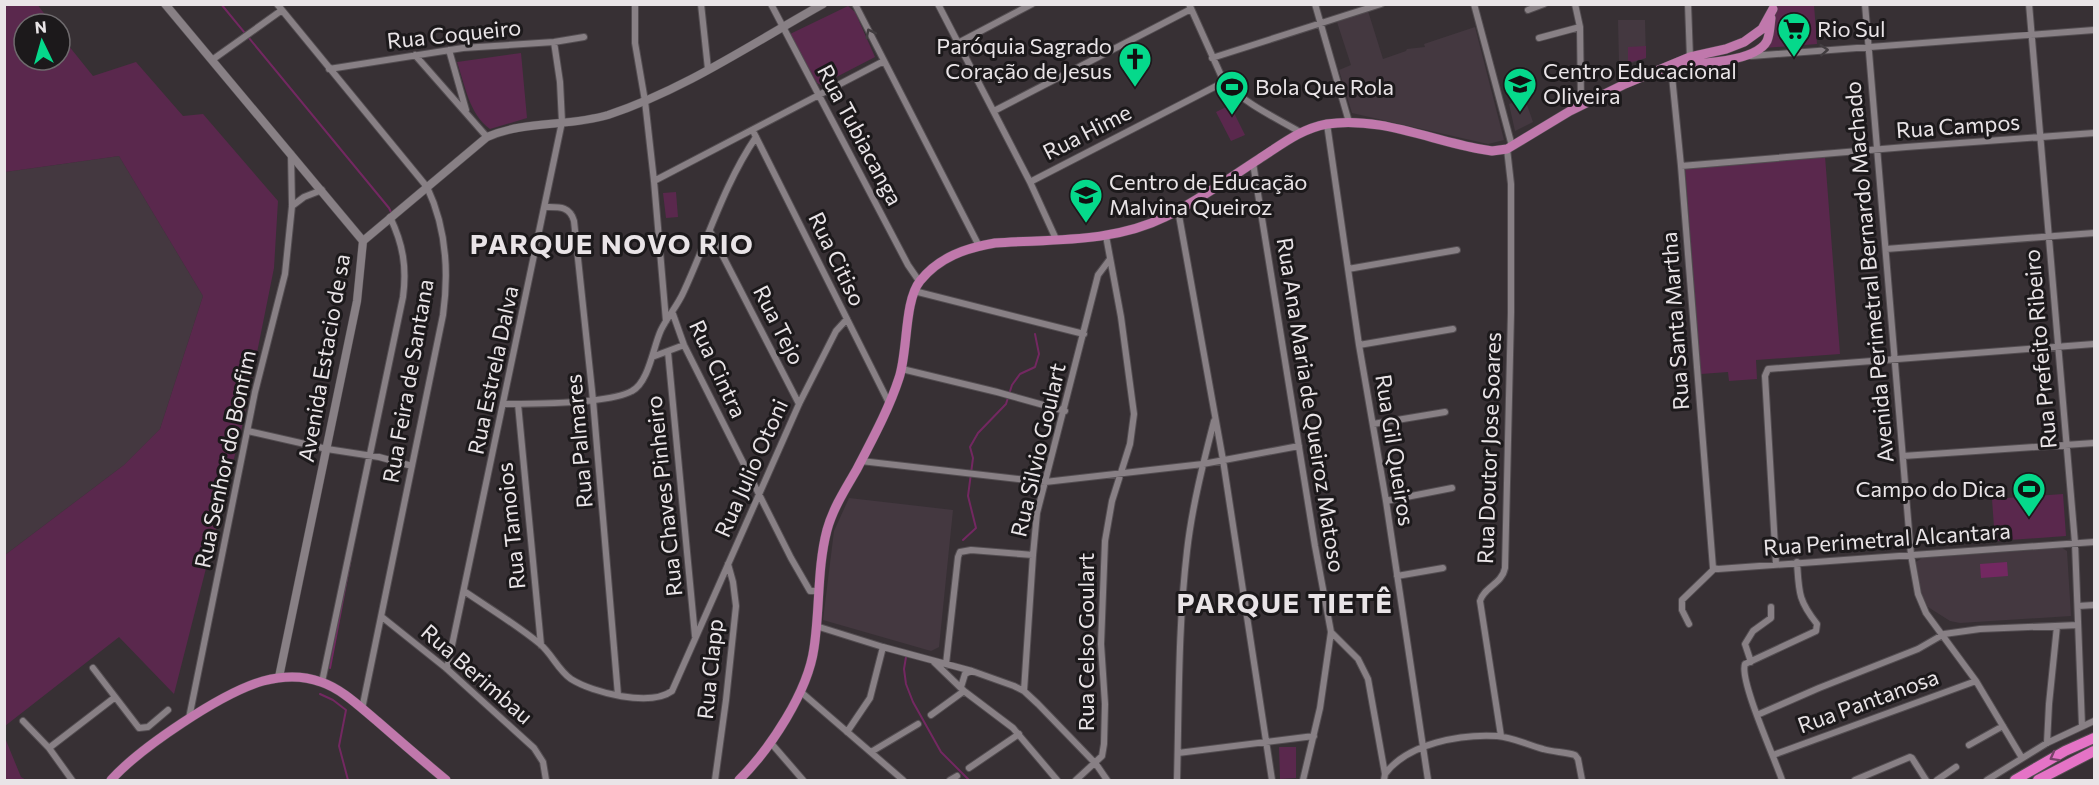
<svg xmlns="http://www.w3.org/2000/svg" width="2099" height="785" viewBox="0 0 2099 785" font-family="Commissioner,sans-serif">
  <rect width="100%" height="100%" fill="#373034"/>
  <path fill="#443840" d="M1368,11L1383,59L1406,51L1407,49L1425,47L1424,44L1475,27L1504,140L1488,144L1352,113L1339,70L1351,65L1337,22Z
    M1618,20H1645L1646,58L1632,63H1619Z
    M1525,99L1533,122L1515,131L1509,104Z
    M119,156L203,296L160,429L124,465L5,555V172Z
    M849,498L953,510L939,647L931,651L823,620L834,531Z
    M2062,548L2067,551L2071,616L1960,623L1950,621L1928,607L1922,595L1916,562L1922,558Z"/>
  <path fill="#5a284d" d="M37,4L52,24H24V60H60V35L93,76L136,62L183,116L203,114L278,201L274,268L242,427L174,694L119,637L5,726V555L124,465L160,429L203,296L119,156L5,172V5Z
    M1777,5H1814L1817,44L1764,48L1769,39Z
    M848,6L855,12L875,57L821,85L817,83L790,34Z
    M1646,46V58L1628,63V47Z
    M521,53L527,118L490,129C469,114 465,85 457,62Z
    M1230,105L1245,135L1231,141L1216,112Z
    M1825,156L1840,354L1756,360L1757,379L1729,381L1728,372L1701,374L1685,167Z
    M676,192L678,217L666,218L663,193Z
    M2063,494L2066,536L1995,541L1992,499Z
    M5,738L21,777L26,780H5Z
    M1279,747H1296V778L1280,779Z"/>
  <path fill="#732861" d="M2007,562L2008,576L1981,578L1980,564Z"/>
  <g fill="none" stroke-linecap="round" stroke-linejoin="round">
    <path stroke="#732861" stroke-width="2" d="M221,4L389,208L392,214
      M963,540L976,528L968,496L973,458L970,447L978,433L1006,404L1012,385L1020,374L1035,367L1039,354L1035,334
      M906,657L904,669L906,684L913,702L941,752L969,780
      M330,668L351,557
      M320,694L333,700L346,710L339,746L348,780"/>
    <g stroke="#534d51" stroke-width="8">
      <path id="minor" d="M277,4L427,187C446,227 449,272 443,315L362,709
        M635,4V43L645,101L654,181L666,321
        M701,4L708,69
        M771,4L908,265L919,281
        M855,4L979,246
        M938,4L1030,182L1056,239
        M1189,4L1224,82C1246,104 1274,117 1300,132
        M1315,4L1349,122
        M1474,4L1512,146
        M1575,4L1580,27L1581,105
        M1688,4L1690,58
        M1865,4L1911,555L1918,594L1926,613L1976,681L2022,758
        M2029,4L2075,543L2082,726
        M1528,10L1544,4
        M1539,38L1580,27
        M958,43L1032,4
        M449,50L466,110
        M415,55L487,137
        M1751,56L2094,30
        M1212,58L1381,4
        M212,60L282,10
        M1671,66L1681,166L1713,568L1718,569L2094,542
        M329,69L463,48L554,42L584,37
        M994,111L1191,9
        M1327,124L1359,345L1386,501L1428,780
        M753,131L889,403
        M1253,163L1315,546L1331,632L1320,708L1303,780
        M1681,166L1906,147L2094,133
        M654,181L884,61
        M1030,182L1224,82
        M292,206L304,197L322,190
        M546,207C559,207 570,206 574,221L593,400L618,695
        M1178,210L1223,460L1272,780
        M710,231L799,404
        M1886,249L2094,233
        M1348,269L1457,250
        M914,291L1084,334
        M673,314L684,345L791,558L810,591H818
        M1359,345L1453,329
        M668,352L695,636
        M652,357L684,345
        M902,369L997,392L1065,411
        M504,404C532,404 609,404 632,391C649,382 653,347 661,330C668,316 678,305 684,291C708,239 724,184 756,137
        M518,404L541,645
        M1373,424L1445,412
        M248,431L327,449L379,457L412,466
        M1903,456L2094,443
        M861,461L1045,482L1203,464L1299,446
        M1386,501L1452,488
        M1776,564L1765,376L1768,369L2094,344
        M1397,576L1443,568
        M464,591C489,608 517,625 540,644C552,654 558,670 571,679C593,693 650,707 672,691L799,404L836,331L847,319
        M2078,606L2094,605
        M382,617L447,669L534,748L543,762L546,780
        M1689,624L1682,610V600L1714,569
        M816,626L883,647L972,671L1014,686L1024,691L1038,704L1096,764L1107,780
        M1331,632L1358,659L1368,679L1385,774L1384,780
        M934,662L964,691L1013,728L1057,780
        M1751,662L1745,644L1753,631L1771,618V607
        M946,664L958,557L960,552L971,550L1033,555
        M93,668L139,728L148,727L168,710
        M447,669L562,122L560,82L554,42
        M322,682L403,297C407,267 403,244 390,217
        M961,687L965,674L971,671
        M1024,691L1033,555L1037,513L1098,275L1110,259
        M801,692L903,780
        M931,715L964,691
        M1757,715L1819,688L1918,649L1944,634L1980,629L2078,625
        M189,718L255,392L285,274L292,206L291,154
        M23,721L49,748L72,780
        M847,732L870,698L883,647
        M1501,736L1480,601C1484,587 1502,584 1505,568L1511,313V184L1507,149
        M771,743L803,780
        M2047,743L2049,704L2057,626
        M1969,745L2003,726
        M49,748L114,698
        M871,752L918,724
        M1178,753L1314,736
        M1773,755L1976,681
        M969,768L1019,734
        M1385,774C1408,743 1461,734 1497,736C1512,737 1528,745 1543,749C1553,752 1565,752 1575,755L1578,759L1582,780
        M715,780L726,700L736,606L733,582L728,564
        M950,780L957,776
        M1076,780L1102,756L1104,744L1105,704L1101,644L1105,541L1112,501L1130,444L1134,414L1121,317L1106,236
        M1177,780C1179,704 1178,627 1187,551C1192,507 1203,464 1214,421
        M1782,780C1775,759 1739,680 1745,664L1816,631L1817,624C1798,600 1799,592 1797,562
        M1855,780L1910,757L1912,758L1926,780
        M1937,780L1956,767
        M1987,780L2047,743L2094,721"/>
    </g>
    <g stroke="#534d51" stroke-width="9">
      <path id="tertiary" d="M165,4L363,241L357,301L279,677
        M363,241L487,137C526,120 568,127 608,115C684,90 753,43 823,4"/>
    </g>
    <g stroke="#534d51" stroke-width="10">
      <path id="primary" d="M1678,64C1699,64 1756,62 1767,41C1770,34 1770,25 1771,18
        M111,780C140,748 221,693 263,681C282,676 302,675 321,682C342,689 360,707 377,721C400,741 423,761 446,780
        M739,780C770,749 808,692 814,648C820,609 817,568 827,530C833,508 846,488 857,469C872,440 889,409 899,378C908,352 904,301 920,281C939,257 966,248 995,243C1052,239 1113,243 1165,217C1198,201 1228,179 1259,159C1281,145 1300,129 1327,124C1378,116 1430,140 1480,149L1492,151L1507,149L1570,111L1625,84L1690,57L1726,49L1744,42L1762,29L1773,9"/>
    </g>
    <g stroke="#534d51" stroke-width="12">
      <path id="motorway" d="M2015,780L2065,751L2094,738
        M2038,780L2094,751"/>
    </g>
    <use href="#minor" stroke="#888085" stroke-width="6"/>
    <use href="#tertiary" stroke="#888085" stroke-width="8"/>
    <use href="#primary" stroke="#c078ac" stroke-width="9"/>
    <use href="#motorway" stroke="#e573c6" stroke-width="10"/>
  </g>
  <defs><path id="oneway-chevron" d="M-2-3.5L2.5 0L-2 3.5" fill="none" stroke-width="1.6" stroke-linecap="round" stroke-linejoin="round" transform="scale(1.5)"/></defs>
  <g stroke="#423d40">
    <use href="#oneway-chevron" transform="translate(870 33) rotate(-117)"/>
    <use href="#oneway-chevron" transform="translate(1824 50) rotate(-4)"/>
  </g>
  <use stroke="#764268" href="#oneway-chevron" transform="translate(2054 757) rotate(151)"/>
  <defs>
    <g id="supermarket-pin" transform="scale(1.725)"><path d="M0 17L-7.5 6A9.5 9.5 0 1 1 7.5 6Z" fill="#05d98b" stroke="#1c191b"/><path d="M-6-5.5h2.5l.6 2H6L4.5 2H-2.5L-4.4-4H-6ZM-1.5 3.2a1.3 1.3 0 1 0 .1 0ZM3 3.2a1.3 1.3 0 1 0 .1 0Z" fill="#111"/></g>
    <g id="church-pin" transform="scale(1.725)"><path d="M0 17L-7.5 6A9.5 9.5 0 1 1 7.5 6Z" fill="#05d98b" stroke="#1c191b"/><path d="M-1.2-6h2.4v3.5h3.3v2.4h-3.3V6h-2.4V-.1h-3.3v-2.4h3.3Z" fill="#111"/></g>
    <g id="school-pin" transform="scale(1.725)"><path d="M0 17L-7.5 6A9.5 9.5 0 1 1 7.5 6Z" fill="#05d98b" stroke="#1c191b"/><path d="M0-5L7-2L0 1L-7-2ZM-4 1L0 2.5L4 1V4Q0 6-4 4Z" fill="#111"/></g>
    <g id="stadium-pin" transform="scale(1.725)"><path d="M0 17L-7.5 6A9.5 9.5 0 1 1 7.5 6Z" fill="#05d98b" stroke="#1c191b"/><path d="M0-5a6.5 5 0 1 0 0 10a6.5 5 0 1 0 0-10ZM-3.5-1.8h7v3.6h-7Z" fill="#111"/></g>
  </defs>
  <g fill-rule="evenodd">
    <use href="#supermarket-pin" x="1794" y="29"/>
    <use href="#church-pin" x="1135" y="59"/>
    <use href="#school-pin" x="1520" y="84"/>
    <use href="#stadium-pin" x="1232" y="87"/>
    <use href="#school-pin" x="1086" y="195"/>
    <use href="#stadium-pin" x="2029" y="489"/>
  </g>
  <g text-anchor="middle" stroke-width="6" stroke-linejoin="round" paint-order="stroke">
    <g font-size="22" fill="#e9e4e7" stroke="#1c191b" text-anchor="start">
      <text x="1817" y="37">Rio Sul</text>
      <text x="1112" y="54" text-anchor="end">Paróquia Sagrado<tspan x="1112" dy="25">Coração de Jesus</tspan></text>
      <text x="1543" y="79">Centro Educacional<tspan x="1543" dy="25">Oliveira</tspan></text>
      <text x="1255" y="95">Bola Que Rola</text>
      <text x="1109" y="190">Centro de Educação<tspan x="1109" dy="25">Malvina Queiroz</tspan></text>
      <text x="2006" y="497" text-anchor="end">Campo do Dica</text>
    </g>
    <g font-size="22" fill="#e9e4e7" stroke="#1c191b">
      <text transform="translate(454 34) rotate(-6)" y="8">Rua Coqueiro</text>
      <text transform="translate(1958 126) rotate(-4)" y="8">Rua Campos</text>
      <text transform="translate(1087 132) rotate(-27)" y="8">Rua Hime</text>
      <text transform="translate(860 135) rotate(62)" y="8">Rua Tubiacanga</text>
      <text transform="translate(837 259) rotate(64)" y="8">Rua Citiso</text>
      <text transform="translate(1869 272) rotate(-95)" y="8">Avenida Perimetral Bernardo Machado</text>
      <text transform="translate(1675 321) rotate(-94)" y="8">Rua Santa Martha</text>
      <text transform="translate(779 325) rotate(63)" y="8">Rua Tejo</text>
      <text transform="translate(2040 349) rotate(-95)" y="8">Rua Prefeito Ribeiro</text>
      <text transform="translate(324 358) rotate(-80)" y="8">Avenida Estacio de sa</text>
      <text transform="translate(718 369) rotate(65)" y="8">Rua Cintra</text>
      <text transform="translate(493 370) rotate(-78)" y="8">Rua Estrela Dalva</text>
      <text transform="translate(408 381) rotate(-80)" y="8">Rua Feira de Santana</text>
      <text transform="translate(1311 405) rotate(81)" y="8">Rua Ana Maria de Queiroz Matoso</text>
      <text transform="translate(579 441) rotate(-95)" y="8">Rua Palmares</text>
      <text transform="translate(1489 448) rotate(-88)" y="8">Rua Doutor Jose Soares</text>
      <text transform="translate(1038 450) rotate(-77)" y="8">Rua Silvio Goulart</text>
      <text transform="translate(1395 450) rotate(81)" y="8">Rua Gil Queiros</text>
      <text transform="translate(225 459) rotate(-78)" y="8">Rua Senhor do Bonfim</text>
      <text transform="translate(751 468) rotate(-66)" y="8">Rua Julio Otoni</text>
      <text transform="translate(664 496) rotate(-96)" y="8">Rua Chaves Pinheiro</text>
      <text transform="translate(511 526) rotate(-96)" y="8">Rua Tamoios</text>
      <text transform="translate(1887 539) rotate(-4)" y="8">Rua Perimetral Alcantara</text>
      <text transform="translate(1086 642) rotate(-90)" y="8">Rua Celso Goulart</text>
      <text transform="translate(710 669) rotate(-84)" y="8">Rua Clapp</text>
      <text transform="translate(477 674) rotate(41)" y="8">Rua Berimbau</text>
      <text transform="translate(1868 701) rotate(-20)" y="8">Rua Pantanosa</text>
    </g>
    <g font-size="28" font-weight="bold" letter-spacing="1.5" fill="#e9e4e7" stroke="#1c191b">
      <text x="612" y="254">PARQUE NOVO RIO</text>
      <text x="1285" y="613">PARQUE TIETÊ</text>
    </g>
  </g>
  <rect width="2099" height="785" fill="none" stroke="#e9e4e7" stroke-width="12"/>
  <g transform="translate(42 42) rotate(355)"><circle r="28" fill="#1c191b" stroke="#6e6a6d" stroke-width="1.5"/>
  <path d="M0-4.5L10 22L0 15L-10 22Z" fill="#05d98b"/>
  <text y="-9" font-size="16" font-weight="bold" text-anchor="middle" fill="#e9e4e7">N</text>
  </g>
</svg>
